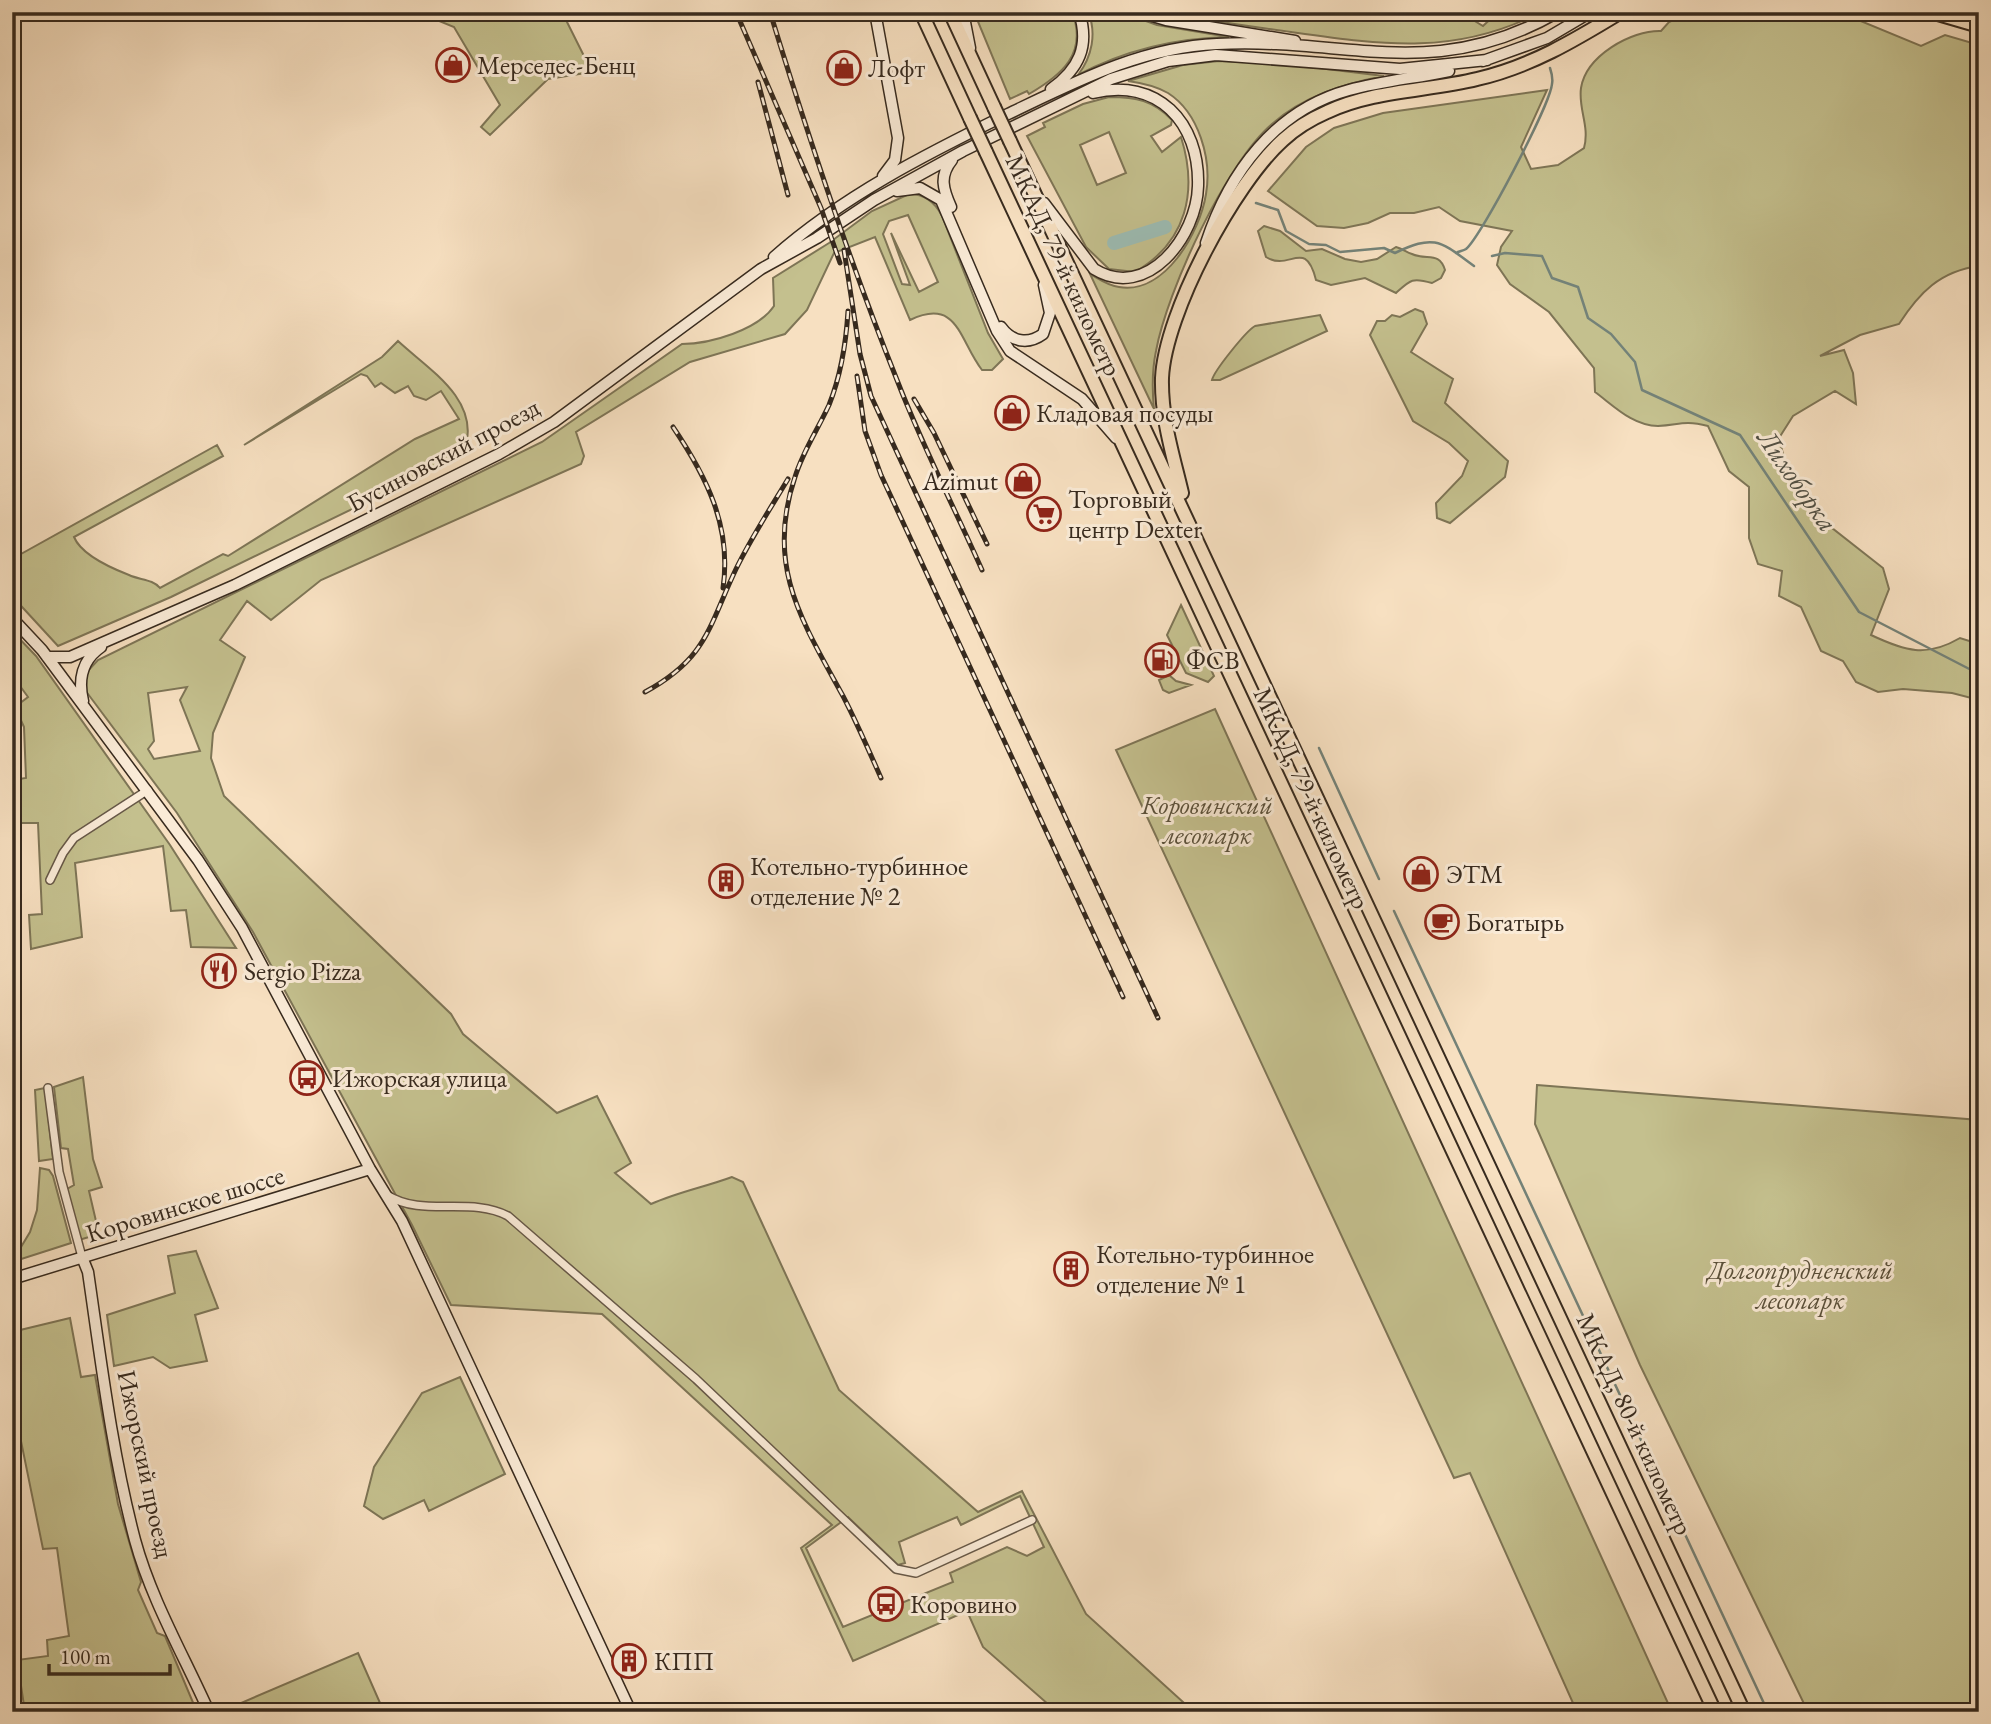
<svg xmlns="http://www.w3.org/2000/svg" width="1991" height="1724" viewBox="0 0 1991 1724" font-family="'EB Garamond',serif">
  <rect width="100%" height="100%" fill="#f7e0c1"/>
  <filter id="stains"><feTurbulence type="fractalNoise" baseFrequency=".00286" numOctaves="4"/><feColorMatrix values="0 0 0 0 .2 0 0 0 0 .09 0 0 0 0 .02 0 0 0 .5 -.17"/></filter>
  <radialGradient id="worn" r=".72"><stop offset=".6" stop-color="#630" stop-opacity="0"/><stop offset="1" stop-color="#630" stop-opacity=".3"/></radialGradient>
  <path fill="#c4c08e" stroke="#7e7556" stroke-width="2" fill-rule="evenodd" d="M432,12H562L592,72L548,79L490,135L481,127L500,105L454,27L439,21Z
    M974,12H1072C1088,53 1062,75 1029,94L1027,91L1010,99Z
    M1088,12H1121L1157,25L1229,37C1176,38 1125,50 1078,75C1092,57 1097,33 1088,12Z
    M1165,12H1460L1483,26L1498,12H1541C1456,56 1383,45 1291,32C1249,26 1207,21 1165,12Z
    M1690,12H1839L1921,46L1945,35L1979,45V266C1940,271 1919,293 1899,324L1860,335L1820,356L1844,350L1853,373L1856,404L1835,391L1793,416L1779,438L1785,462L1815,501L1827,524L1883,568L1889,589L1871,635C1905,651 1926,658 1960,638L1979,644V700L1952,693L1903,689L1878,692L1856,682L1843,661L1821,651L1801,607L1779,596L1782,571L1758,564L1749,538V487L1729,471L1708,426C1683,420 1680,425 1658,426C1633,426 1614,406 1595,392L1594,368L1549,312L1510,284L1497,265L1501,247L1512,231L1460,221L1439,207L1414,213H1390L1368,223L1344,228L1317,226L1268,191L1306,147L1334,128L1383,113L1547,90L1521,147L1531,169L1558,165L1584,148C1590,126 1578,109 1581,88C1586,56 1631,30 1661,31L1669,22Z
    M1219,61L1277,63L1384,76C1343,84 1304,96 1272,124C1226,163 1167,291 1156,351C1152,370 1152,389 1154,409L1090,274C1099,279 1108,286 1119,287C1165,295 1200,232 1206,194C1212,159 1199,113 1168,93C1156,86 1142,83 1128,81L1183,65Z
    M1109,97C1136,97 1153,100 1172,120L1171,125L1151,136L1162,152L1181,137C1198,191 1187,242 1135,272L1109,269L1086,247L1027,136L1045,127L1043,123L1083,104ZM1109,132L1126,173L1097,185L1080,145Z
    M909,194C925,194 935,202 942,216L988,333L1003,359L992,370H982C959,340 958,297 910,320L875,237L834,253L807,310L785,334L690,362L576,432L584,456L581,464L321,580L271,620L247,601L220,640L245,657L213,733L211,758L224,796L451,1014L463,1034L557,1113L597,1096L631,1163L615,1173L651,1204C678,1192 705,1187 732,1177L743,1182L839,1390L978,1512L1022,1491L1086,1614L1194,1712H1057L983,1647L967,1611L853,1661L801,1548L832,1525L602,1314L451,1305L412,1225L253,932L177,813L85,690L84,675L98,660L542,442L682,344C710,344 758,330 774,306L773,278L829,243L872,211ZM908,215L938,282L919,292L891,233L910,285L902,284L883,234L889,221ZM187,687L180,700L200,751L154,759L148,749L154,741L148,693ZM1020,1496L1044,1547L1027,1556L1007,1547L950,1573L953,1582L843,1627L806,1548L848,1517L898,1565L905,1563L899,1542L957,1517L961,1525Z
    M1264,226L1280,231L1306,251L1322,249L1345,259L1361,262L1377,259L1396,247C1403,249 1406,252 1412,254C1427,261 1439,251 1445,270L1441,278L1432,283C1412,277 1410,280 1396,293L1365,278L1331,285L1316,280C1305,237 1290,272 1266,257L1258,231Z
    M1415,309L1423,312L1427,324L1411,352L1453,379L1445,403L1508,461L1505,477L1450,523L1437,518L1436,503L1462,476L1468,461L1449,443L1413,421L1370,335L1377,321H1385L1392,315L1400,317Z
    M1320,315L1327,331L1220,380H1212C1214,371 1246,331 1255,326Z
    M398,341C428,369 478,398 466,445L449,462L171,597L58,646L12,596V559L217,445L223,456L74,537C81,554 111,568 129,575C139,580 153,579 160,588L223,554L228,556L415,439L459,419L441,391L426,400L414,396L408,386L395,393L381,383L375,387L367,376L361,374L244,445L382,357Z
    M1181,605L1214,676L1208,682L1186,673L1167,635Z
    M12,631L36,656L170,845L236,948L191,947L186,910L171,911L163,846L75,863L82,937L31,949L29,915L42,914L38,823H12V780L26,778L24,727L15,707L28,697L12,675Z
    M1169,675L1176,681L1191,685L1169,693L1163,690L1159,680Z
    M1215,709L1672,1712H1577L1470,1473L1454,1478L1116,750Z
    M83,1077L93,1159L102,1187L89,1191L99,1234L79,1240L67,1189L74,1185L68,1149L61,1148L54,1087Z
    M1537,1085L1979,1120V1712H1808L1640,1365L1535,1124Z
    M45,1088L53,1159L39,1161L35,1090Z
    M40,1168L49,1170L53,1176L71,1243L12,1262L30,1232L37,1210Z
    M196,1251L218,1308L195,1315L207,1361L170,1368L153,1357L114,1366L107,1315L175,1293L168,1256Z
    M12,1316L16,1331L70,1318L81,1377L95,1375L118,1504L141,1582L138,1590L157,1633L165,1636L197,1712H25L17,1660L48,1656L47,1640L69,1636L57,1548L43,1549L12,1397Z
    M460,1377L505,1474L429,1511L424,1500L383,1519L364,1506L374,1467L422,1393Z
    M358,1653L384,1712H228L227,1709Z"/>
  <g fill="none" stroke-linecap="round" stroke-linejoin="round">
    <path stroke="#748278" stroke-width="2.5" d="M1256,203L1278,210L1286,231L1309,244L1326,245L1340,252L1384,248L1395,253C1435,234 1440,241 1474,266
      M1456,253C1459,251 1463,251 1466,249C1481,237 1550,105 1552,84C1553,79 1552,74 1550,68
      M1492,256L1505,253L1542,256L1552,278L1578,287L1588,318L1611,334L1635,362L1642,390L1740,435L1859,612L1979,674
      M1319,748L1379,879
      M1394,911L1768,1712"/>
    <path stroke="#9dbdb4" stroke-width="14" d="M1114,243L1165,227"/>
    <g stroke="#675847" stroke-width="10">
      <path id="street" d="M50,880L63,853L74,838L148,790
        M48,1088L59,1172L82,1257
        M387,1195C423,1218 470,1196 508,1216L696,1379L896,1569L916,1573L1032,1520"/>
    </g>
    <g stroke="#372a1e" stroke-width="13">
      <path id="secondary" d="M875,12L898,138L895,160L883,176
        M963,12L970,48
        M1139,12L1166,20L1295,41
        M1483,61L1547,38L1591,12
        M1051,89C1079,69 1090,46 1079,12
        M897,191L920,188L941,200L997,331L1010,351L1082,399L1116,438
        M1044,203L1094,269C1147,302 1197,236 1198,186C1200,122 1157,77 1093,93
        M951,207C943,189 939,176 952,160
        M1206,243C1229,173 1275,110 1349,90C1382,81 1416,78 1449,71
        M774,257C843,196 926,154 1008,114C1075,82 1142,47 1217,44C1347,37 1433,84 1558,12
        M1001,327C1012,342 1028,345 1043,334L1050,313L1044,285
        M12,618L42,650L198,860L242,928L370,1169L402,1221L631,1712
        M47,657H70L235,585L499,454L554,422L761,269L817,238L874,200L963,151L1111,79L1168,61L1216,55L1400,69L1487,60
        M83,701C78,680 82,660 101,647
        M82,1257L88,1272C101,1361 112,1453 135,1540C151,1599 184,1656 209,1712
        M12,1279L370,1169"/>
    </g>
    <g stroke="#372a1e" stroke-width="16">
      <path id="highway" d="M921,12L970,118
        M950,12L994,107
        M1931,12L1979,26
        M1010,141L1744,1712
        M986,152L1715,1712
        M1182,493C1173,455 1161,418 1162,378C1165,313 1234,184 1283,140C1296,128 1311,119 1327,112C1373,90 1429,91 1477,79C1530,67 1575,40 1621,12"/>
    </g>
    <use href="#street" stroke="#faebd7" stroke-width="7"/>
    <use href="#secondary" stroke="#faebd7" stroke-width="10"/>
    <use href="#highway" stroke="#f7e0c1" stroke-width="12"/>
    <g stroke="#372a1e" stroke-width="5">
      <path id="rail" d="M736,12L821,208L840,263
        M770,12C808,136 849,260 897,380C922,445 954,507 982,570
        M758,82L788,195
        M844,250L860,354L871,396L1158,1018
        M848,311C846,344 841,375 829,405C818,429 803,451 795,477C765,566 802,621 843,696C857,723 869,751 881,778
        M857,376L865,431L881,475L1123,997
        M914,399L934,433L987,544
        M673,427C706,476 732,526 723,588
        M645,692C707,658 708,628 736,569C751,538 770,509 788,479"/>
    </g>
    <use href="#rail" stroke="#faebd7" stroke-width="2.5" stroke-dasharray="8" stroke-linecap="butt"/>
    <g stroke="#372a1e" stroke-width="16" stroke-linecap="butt">
      <path id="highway-bridge" d="M994,107L1010,141
        M970,118L986,152"/>
    </g>
    <use href="#highway-bridge" stroke="#f7e0c1" stroke-width="12"/>
  </g>
  <defs>
    <g id="shop-ring" transform="scale(1.75)"><circle r="9.5" fill="#faebd7" stroke="#8f2418" stroke-width="1.5"/><path d="M-5-2.5h2.3a2.7 3.5 0 0 1 5.4 0H5L5.5 6h-11ZM-1.5-2.5h3a1.5 2.3 0 0 0-3 0Z" fill="#8f2418"/></g>
    <g id="supermarket-ring" transform="scale(1.75)"><circle r="9.5" fill="#faebd7" stroke="#8f2418" stroke-width="1.5"/><path d="M-6-5.5h2.5l.6 2H6L4.5 2H-2.5L-4.4-4H-6ZM-1.5 3.2a1.3 1.3 0 1 0 .1 0ZM3 3.2a1.3 1.3 0 1 0 .1 0Z" fill="#8f2418"/></g>
    <g id="fuel-ring" transform="scale(1.75)"><circle r="9.5" fill="#faebd7" stroke="#8f2418" stroke-width="1.5"/><path d="M-5.5-6h7V0h2V4h1.3V-2.5L3-4.5l.8-.8L6-3V5H2.5V1h-1V6h-7ZM-4.2-4.7v3.2H.2V-4.7Z" fill="#8f2418"/></g>
    <g id="building-ring" transform="scale(1.75)"><circle r="9.5" fill="#faebd7" stroke="#8f2418" stroke-width="1.5"/><path d="M-4-6H4V6H1V3H-1V6H-4ZM-2.5-4.3h1.7v1.8h-1.7ZM.8-4.3h1.7v1.8H.8ZM-2.5-1h1.7V.8h-1.7ZM.8-1h1.7V.8H.8Z" fill="#8f2418"/></g>
    <g id="cafe-ring" transform="scale(1.75)"><circle r="9.5" fill="#faebd7" stroke="#8f2418" stroke-width="1.5"/><path d="M-5.5-4.5H6V0H3Q3 3.5 0 3.5H-2.5Q-5.5 3.5-5.5 0ZM3-3.2v2h1.7v-2ZM-6 4.5H4V6H-6Z" fill="#8f2418"/></g>
    <g id="restaurant-ring" transform="scale(1.75)"><circle r="9.5" fill="#faebd7" stroke="#8f2418" stroke-width="1.5"/><path d="M-5-6h1v4h1v-4h1v4h1v-4h1v5L-1.5 .5V6h-2V.5L-5-1ZM5-6V6H3V1.5H1.5Q1.5-4 5-6Z" fill="#8f2418"/></g>
    <g id="bus-ring" transform="scale(1.75)"><circle r="9.5" fill="#faebd7" stroke="#8f2418" stroke-width="1.5"/><path d="M-5-6H5V4H4V6H2V4H-2V6H-4V4H-5ZM-3.5-4V0h7V-4ZM-3.5 1.2v1.5H-2V1.2ZM2 1.2v1.5H3.5V1.2Z" fill="#8f2418"/></g>
  </defs>
  <g fill-rule="evenodd">
    <use href="#shop-ring" x="453" y="65"/>
    <use href="#shop-ring" x="844" y="68"/>
    <use href="#shop-ring" x="1012" y="413"/>
    <use href="#shop-ring" x="1023" y="481"/>
    <use href="#supermarket-ring" x="1044" y="514"/>
    <use href="#fuel-ring" x="1162" y="660"/>
    <use href="#shop-ring" x="1421" y="874"/>
    <use href="#building-ring" x="726" y="881"/>
    <use href="#cafe-ring" x="1442" y="922"/>
    <use href="#restaurant-ring" x="219" y="971"/>
    <use href="#bus-ring" x="307" y="1078"/>
    <use href="#building-ring" x="1071" y="1269"/>
    <use href="#bus-ring" x="886" y="1604"/>
    <use href="#building-ring" x="629" y="1661"/>
  </g>
  <g text-anchor="middle" stroke-width="6" stroke-linejoin="round" paint-order="stroke">
    <g font-size="26" fill="#372a1e" stroke="#faebd7" text-anchor="start">
      <text x="477" y="74">Мерседес-Бенц</text>
      <text x="868" y="77">Лофт</text>
      <text x="1036" y="422">Кладовая посуды</text>
      <text x="998" y="490" text-anchor="end">Azimut</text>
      <text x="1068" y="508">Торговый<tspan x="1068" dy="30">центр Dexter</tspan></text>
      <text x="1186" y="669">ФСВ</text>
      <text x="750" y="875">Котельно-турбинное<tspan x="750" dy="30">отделение № 2</tspan></text>
      <text x="1446" y="883">ЭТМ</text>
      <text x="1466" y="931">Богатырь</text>
      <text x="244" y="980">Sergio Pizza</text>
      <text x="332" y="1087">Ижорская улица</text>
      <text x="1096" y="1263">Котельно-турбинное<tspan x="1096" dy="30">отделение № 1</tspan></text>
      <text x="910" y="1613">Коровино</text>
      <text x="654" y="1670">КПП</text>
    </g>
    <g font-size="26" fill="#372a1e" stroke="#faebd7">
      <text transform="translate(1064 265) rotate(65)" y="9">МКАД, 79-й километр</text>
      <text transform="translate(443 455) rotate(-28)" y="9">Бусиновский проезд</text>
      <text transform="translate(1312 798) rotate(65)" y="9">МКАД, 79-й километр</text>
      <text transform="translate(185 1204) rotate(-17)" y="9">Коровинское шоссе</text>
      <text transform="translate(1635 1424) rotate(65)" y="9">МКАД, 80-й километр</text>
      <text transform="translate(146 1464) rotate(78)" y="9">Ижорский проезд</text>
    </g>
    <g font-size="26" font-style="italic" fill="#5a503a" stroke="#faebd7">
      <text x="1207" y="814">Коровинский<tspan x="1207" dy="30">лесопарк</tspan></text>
      <text x="1800" y="1279">Долгопрудненский<tspan x="1800" dy="30">лесопарк</tspan></text>
    </g>
    <g font-size="28" font-style="italic" fill="#504f44" stroke="#faebd7">
      <text transform="translate(1798 480) rotate(55)" y="10">Лихоборка</text>
    </g>
  </g>
  <rect width="1991" height="1724" fill="none" stroke="#f7e0c1" stroke-width="42"/>
  <rect x="14" y="14" width="1963" height="1696" fill="none" stroke="#372a1e" stroke-width="3.5"/>
  <rect x="21" y="21" width="1949" height="1682" fill="none" stroke="#372a1e" stroke-width="2"/>
  <path d="M49 1664v10h121v-10" fill="none" stroke="#372a1e" stroke-width="3.5"/>
  <text x="60" y="1664" font-size="21" fill="#372a1e" stroke="#faebd7" stroke-width="5" paint-order="stroke">100 m</text>
  <rect width="100%" height="100%" filter="url(#stains)"/>
  <rect width="100%" height="100%" fill="url(#worn)"/>
</svg>
